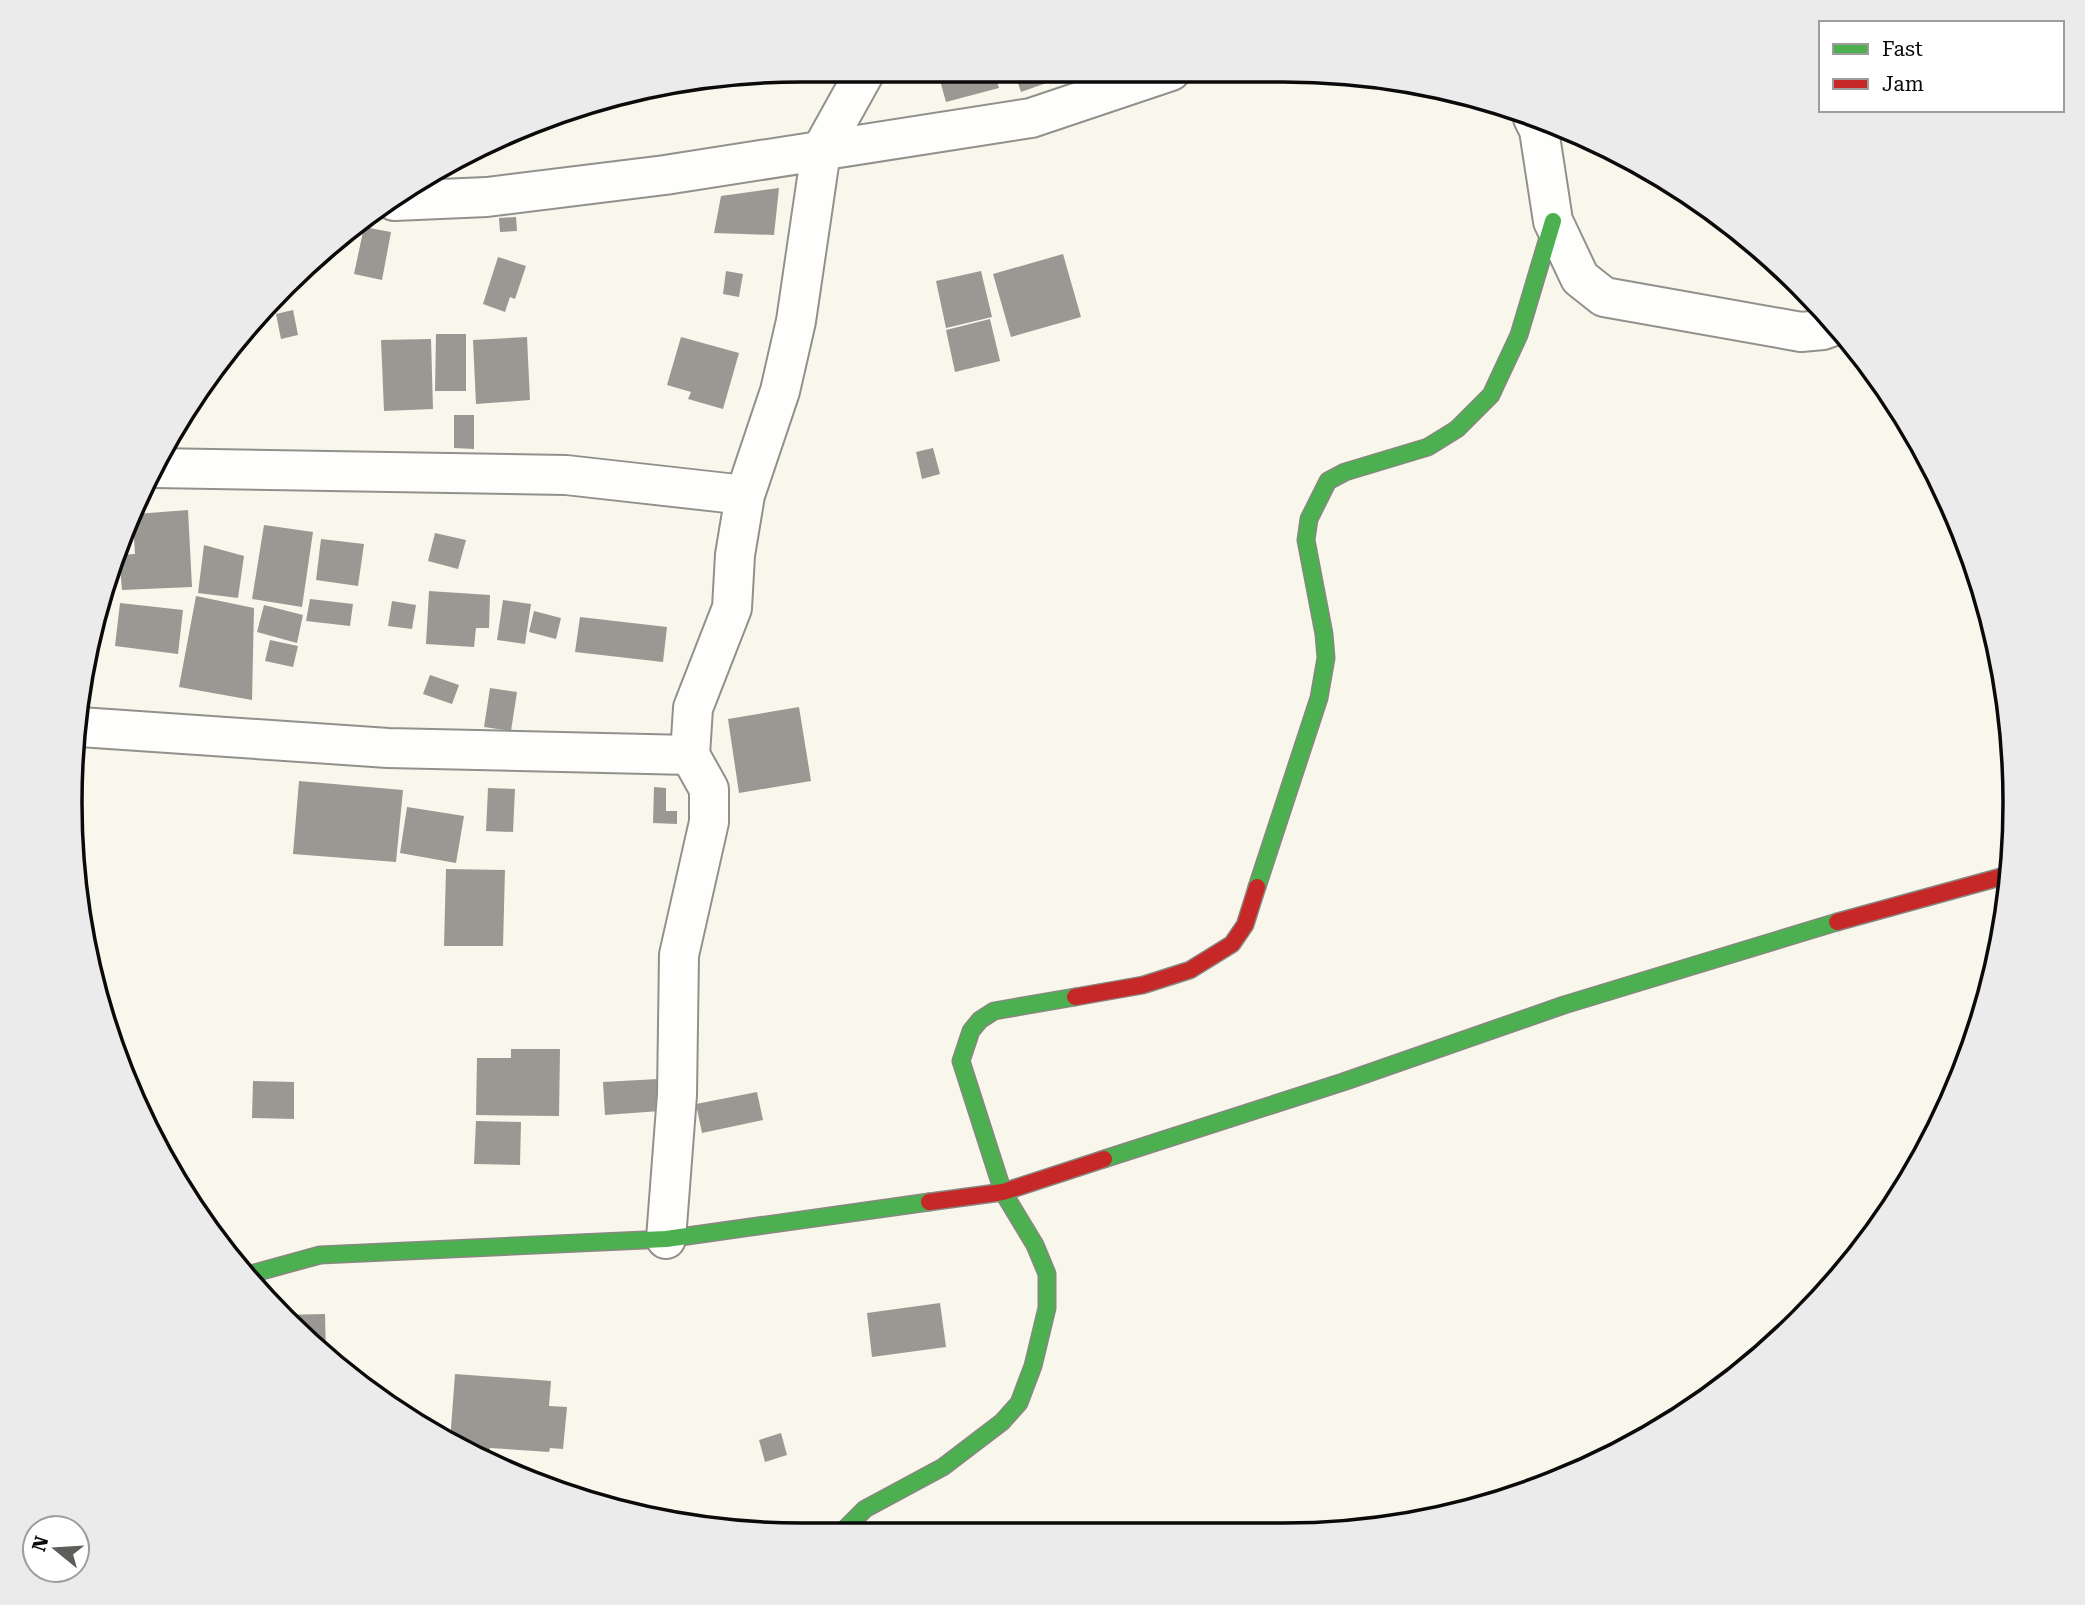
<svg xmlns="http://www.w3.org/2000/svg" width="2085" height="1605" viewBox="0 0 2085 1605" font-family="'Roboto Serif',serif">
  <rect width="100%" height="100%" fill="#f9f6ec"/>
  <path fill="#9b9893" d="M937,70L994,71L999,88L946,102Z
    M1014,71H1048L1052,81L1021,92Z
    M779,188L774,235L714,233L721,196Z
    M516,217L517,231L500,232L499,218Z
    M364,227L391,232L382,280L354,274Z
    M1063,254L1081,317L1011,337L993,274Z
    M498,257L526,266L515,299L510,297L505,312L483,304Z
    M726,271L743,274L739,297L723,294Z
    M981,271L992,317L946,328L936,281Z
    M293,310L298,335L281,339L276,314Z
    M990,319L1000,361L955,372L946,330Z
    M436,334H466V391H435Z
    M527,337L530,400L476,404L473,340Z
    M681,337L739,353L723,409L688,399L691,392L667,385Z
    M431,339L433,409L384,411L381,340Z
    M454,415H474V449L454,448Z
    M933,448L940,474L922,479L916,452Z
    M188,510L192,587L122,590L119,555L135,554L133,522L136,514Z
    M264,525L313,532L302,607L252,599Z
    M435,533L466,540L458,569L428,561Z
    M321,539L364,544L358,586L316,580Z
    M204,545L244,556L238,598L198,593Z
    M429,591L490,595L489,628H476L474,647L426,644Z
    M196,596L254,608L252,700L179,687Z
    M310,599L353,604L350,626L306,621Z
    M503,600L531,604L525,644L497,640Z
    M392,601L416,605L412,629L388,626Z
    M120,603L183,610L178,654L115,646Z
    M264,605L303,615L297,643L257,632Z
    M534,611L561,618L556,639L529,632Z
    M580,617L667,627L663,662L575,652Z
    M270,640L298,646L293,667L265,661Z
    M430,675L459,685L452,704L423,694Z
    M490,688L517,692L511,731L484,727Z
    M799,707L811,781L739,793L728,719Z
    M299,781L403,790L396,862L293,854Z
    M654,787L666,788V811H677V824L653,823Z
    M488,788L515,789L513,832L486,831Z
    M407,807L464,816L456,863L400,853Z
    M446,869L505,870L503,946H444Z
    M511,1049H560L559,1116L476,1115L477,1058H511Z
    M658,1079L660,1111L605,1115L603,1082Z
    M253,1081L294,1082V1119L252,1118Z
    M757,1092L763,1120L702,1133L696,1104Z
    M476,1121L521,1122L520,1165L474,1164Z
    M940,1303L946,1347L872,1357L867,1313Z
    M325,1314L326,1354L280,1315Z
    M455,1374L551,1381L549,1406L567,1407L563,1449L550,1448L549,1452L490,1448L489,1460H486L450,1441Z
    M781,1433L787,1455L765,1462L759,1440Z"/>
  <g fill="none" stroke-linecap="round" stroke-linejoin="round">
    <g stroke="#92908c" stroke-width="42">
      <path id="street" d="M1533,118L1539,130L1553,221L1580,278L1604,297L1801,332L1823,330L1834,326
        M394,201L487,197L665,175L1031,118L1171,71
        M155,468L566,475L745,495
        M80,727L388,748L690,755
        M666,1239L677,1095L679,955L709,822V789L690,755L693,708L732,608L735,555L745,495L780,391L796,321L821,151L866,70"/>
    </g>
    <g stroke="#888782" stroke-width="19">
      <path id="fast" d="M1257,887L1319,698L1326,658L1324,634L1306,540L1309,519L1328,481L1345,472L1428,447L1457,429L1491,395L1519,335L1553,221
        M1104,1159L1343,1082L1564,1005L1837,922
        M247,1275L320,1255L666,1239L929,1202
        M845,1529L865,1509L943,1467L1002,1422L1019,1403L1033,1366L1047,1308V1274L1035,1245L1003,1192L961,1061L971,1031L980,1020L994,1011L1075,997"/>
    </g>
    <g stroke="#888782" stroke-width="19">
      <path id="jam" d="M1837,922L2008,875
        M1075,997L1143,985L1190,970L1232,944L1245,925L1257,887
        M929,1202L1003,1192L1104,1159"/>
    </g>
    <use href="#street" stroke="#fefefc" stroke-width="38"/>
    <use href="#fast" stroke="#4caf50" stroke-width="16"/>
    <use href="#jam" stroke="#c62828" stroke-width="16"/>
  </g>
  <path d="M0 0H2085V1605H0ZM802 82H1283A720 720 0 0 1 2003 802V803A720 720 0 0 1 1283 1523H802A720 720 0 0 1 82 803V802A720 720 0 0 1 802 82Z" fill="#ebebeb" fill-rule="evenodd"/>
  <path fill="none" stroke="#0a0a0a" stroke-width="3.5" d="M802 82H1283A720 720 0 0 1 2003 802V803A720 720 0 0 1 1283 1523H802A720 720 0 0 1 82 803V802A720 720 0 0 1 802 82Z"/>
  <rect x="1819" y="21" width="245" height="91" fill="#ffffff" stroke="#9d9d9d" stroke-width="2"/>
  <rect x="1833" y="44" width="35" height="10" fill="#4caf50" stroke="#9d9d9d" stroke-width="2"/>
  <text x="1882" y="56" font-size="21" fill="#0a0a0a">Fast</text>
  <rect x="1833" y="79" width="35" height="10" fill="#c62828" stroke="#9d9d9d" stroke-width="2"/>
  <text x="1882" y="91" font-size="21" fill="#0a0a0a">Jam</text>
  <g transform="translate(56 1549) rotate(288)"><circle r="33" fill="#ffffff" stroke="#9d9d9d" stroke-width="2"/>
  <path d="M0-5L12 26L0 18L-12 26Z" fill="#5e5d59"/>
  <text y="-10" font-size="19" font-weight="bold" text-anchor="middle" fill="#0a0a0a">N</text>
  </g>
</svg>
